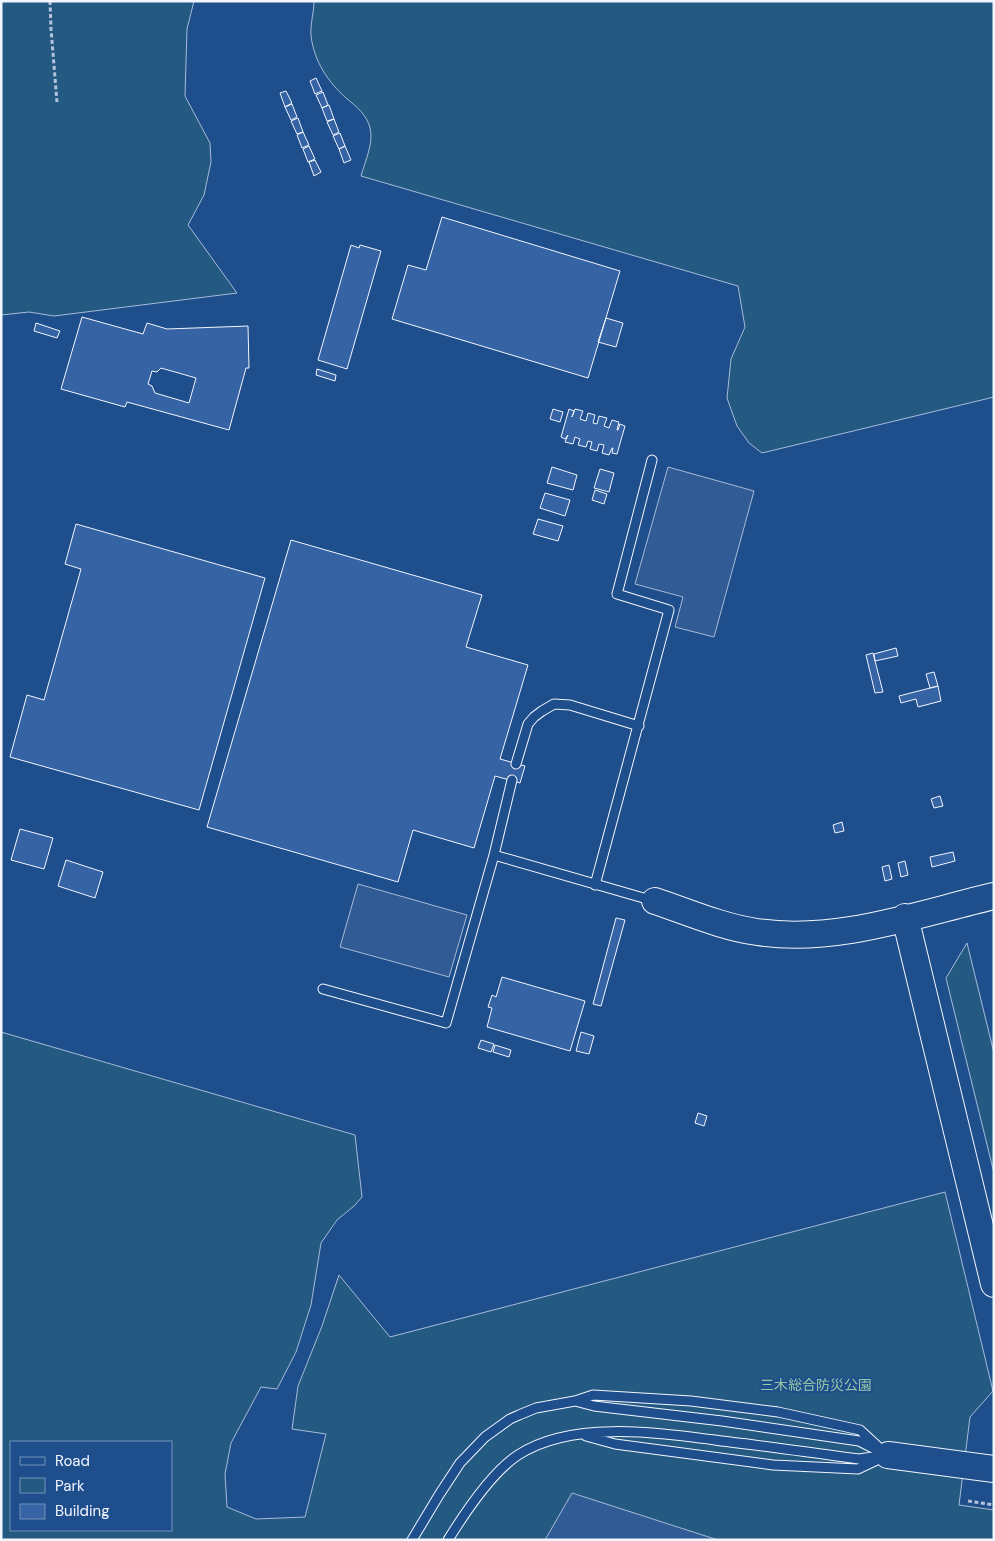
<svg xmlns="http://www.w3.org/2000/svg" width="995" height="1541" viewBox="0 0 995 1541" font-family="'DM Sans','Noto Sans JP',sans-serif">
  <rect width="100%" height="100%" fill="#1f4e8c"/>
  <path fill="#245a82" stroke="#a8bbd7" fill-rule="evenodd" d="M1,1H194L187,29L185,96L210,143L211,162L204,195L188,225L237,293L54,316L29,312L1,315Z
    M314,1H994V397L762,453L749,443L737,426L727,398L731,359L745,327L738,286L361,176C365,161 374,143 370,128C367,115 356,106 346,98C328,82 314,61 311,36C310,25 314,12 314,1Z
    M967,943L994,1053V1173L946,978Z
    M1,1032L355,1135L362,1197L354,1206L337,1220L321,1243L311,1305L296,1352L277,1389L261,1387L231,1443L225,1474L227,1507L256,1519L305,1517L326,1434L292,1429L298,1386L322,1326L339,1275L390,1337L945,1192L993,1391L970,1417L959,1505L994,1510V1540H1ZM11,1442H171V1530H11Z"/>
  <path fill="#305b95" stroke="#a8bbd7" d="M668,467L754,491L714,637L675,627L683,597L635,584Z
    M358,884L467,915L449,977L340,947Z
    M572,1493L718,1540H545Z"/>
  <path fill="#3563a3" stroke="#f2f6ff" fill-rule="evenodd" d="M316,78L322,91L315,94L310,81Z
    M286,91L292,103L285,107L280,93Z
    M323,92L328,105L322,108L316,95Z
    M292,104L297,117L291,120L285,107Z
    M329,105L334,119L327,121L322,108Z
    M298,118L303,132L297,134L291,121Z
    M334,119L339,132L333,135L327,122Z
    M303,132L309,145L302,148L297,135Z
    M340,133L345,146L339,149L333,136Z
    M309,146L315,159L308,162L303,149Z
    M345,146L351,160L344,163L339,149Z
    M315,160L321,172L314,176L309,162Z
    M442,217L620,271L588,378L392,319L408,265L426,270Z
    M351,245L359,248L360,245L381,251L347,369L318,360Z
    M82,317L143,334L147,323L167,329L248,326L249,368H246L229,430L127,402L125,407L61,389ZM161,368L196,378L189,403L155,393L152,386L148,384L152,371L157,372Z
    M606,318L623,323L616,347L598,342Z
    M36,323L60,331L57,338L34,331Z
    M317,369L336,375L335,381L316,375Z
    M553,409L563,412L560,422L550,419Z
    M569,409L574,411L572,417L575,409L583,411L580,419L586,421L588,413L595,415L593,423L597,424L599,416L607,418L604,426L609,428L612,420L619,422L617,430H618L620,424L625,426L617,454L612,453L613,448H612L609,455L602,453L604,445L599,444L597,451L590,449L592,442L588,441L586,447L578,445L580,439L575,437L573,444L565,442L568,435L565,439L561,437Z
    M552,467L577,475L573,490L547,483Z
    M600,469L614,473L609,492L594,488Z
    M595,490L607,494L604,504L592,500Z
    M545,493L570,500L565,516L540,508Z
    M538,519L563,526L558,541L533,534Z
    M76,524L265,578L199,810L10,757L27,695L44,700L81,569L65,564Z
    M291,540L482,595L466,647L528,665L500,759L525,766L520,783L495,776L474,848L413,830L398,882L207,827Z
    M896,648L898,656L875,661L874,654Z
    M873,653L883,692L875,693L866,655Z
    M934,672L938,686L930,688L926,674Z
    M938,686L941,701L918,707L916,699L901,703L899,696Z
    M940,796L943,806L934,808L931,799Z
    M842,822L844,831L835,833L833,825Z
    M20,829L53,838L44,869L11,860Z
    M953,852L955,861L932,867L930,857Z
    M66,860L103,872L95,898L58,886Z
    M905,861L908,875L901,877L898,863Z
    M889,865L892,879L885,881L882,867Z
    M616,918L625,920L601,1006L593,1004Z
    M502,977L585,1001L570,1051L487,1027L492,1008L488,1007L492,995L496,997Z
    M581,1032L594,1036L589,1054L576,1051Z
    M481,1040L494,1044L491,1052L478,1048Z
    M495,1045L511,1050L509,1057L493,1052Z
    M698,1113L707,1116L704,1126L695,1123Z"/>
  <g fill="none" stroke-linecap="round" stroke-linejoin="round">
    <g stroke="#f2f6ff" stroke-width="11">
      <path id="lane" d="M516,764L528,724L534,717L542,711L554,704L570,705L639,726
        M494,855L512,780
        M595,885L669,610L617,594L652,460
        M323,989L446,1023L494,855L654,901
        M575,1401L594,1406L722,1421L859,1441L875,1449
        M586,1436L615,1444L773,1465L858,1469L881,1458
        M412,1540L439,1495L460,1463L485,1437L510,1419L519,1415L536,1408L575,1401L593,1395L691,1401L778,1412L860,1430L886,1454
        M448,1540C464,1514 492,1472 518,1455C574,1418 667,1434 730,1442C773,1447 816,1453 859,1459L887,1455"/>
    </g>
    <g stroke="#f2f6ff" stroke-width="28">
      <path id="secondary" d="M655,901C688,912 722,927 757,932C837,944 917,914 994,896
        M905,917L994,1284
        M888,1455L994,1469"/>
    </g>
    <path stroke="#b3c4dc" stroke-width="3" stroke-dasharray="4 2.5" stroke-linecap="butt" d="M50,1L51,29L57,102
      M968,1501L994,1505"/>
    <use href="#lane" stroke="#1f4e8c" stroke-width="9"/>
    <use href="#secondary" stroke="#1f4e8c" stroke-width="26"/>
  </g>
  <g text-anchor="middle" stroke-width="4" stroke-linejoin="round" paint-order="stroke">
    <g font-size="14" fill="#97c8a6" stroke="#1f4e8c">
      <text x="816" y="1390">三木総合防災公園</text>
    </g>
  </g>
  <rect width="995" height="1541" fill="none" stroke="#f2f6ff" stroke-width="5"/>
  <rect x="10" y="1441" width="162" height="90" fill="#1f4e8c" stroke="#7391ba"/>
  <rect x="20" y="1457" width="25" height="8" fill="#1f4e8c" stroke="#7391ba"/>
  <text x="55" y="1466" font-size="15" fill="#f2f6ff">Road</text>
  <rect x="20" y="1478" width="25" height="15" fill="#245a82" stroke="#7391ba"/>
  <text x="55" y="1491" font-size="15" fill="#f2f6ff">Park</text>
  <rect x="20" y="1504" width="25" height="15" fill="#3563a3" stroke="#7391ba"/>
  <text x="55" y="1516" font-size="15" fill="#f2f6ff">Building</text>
</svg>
